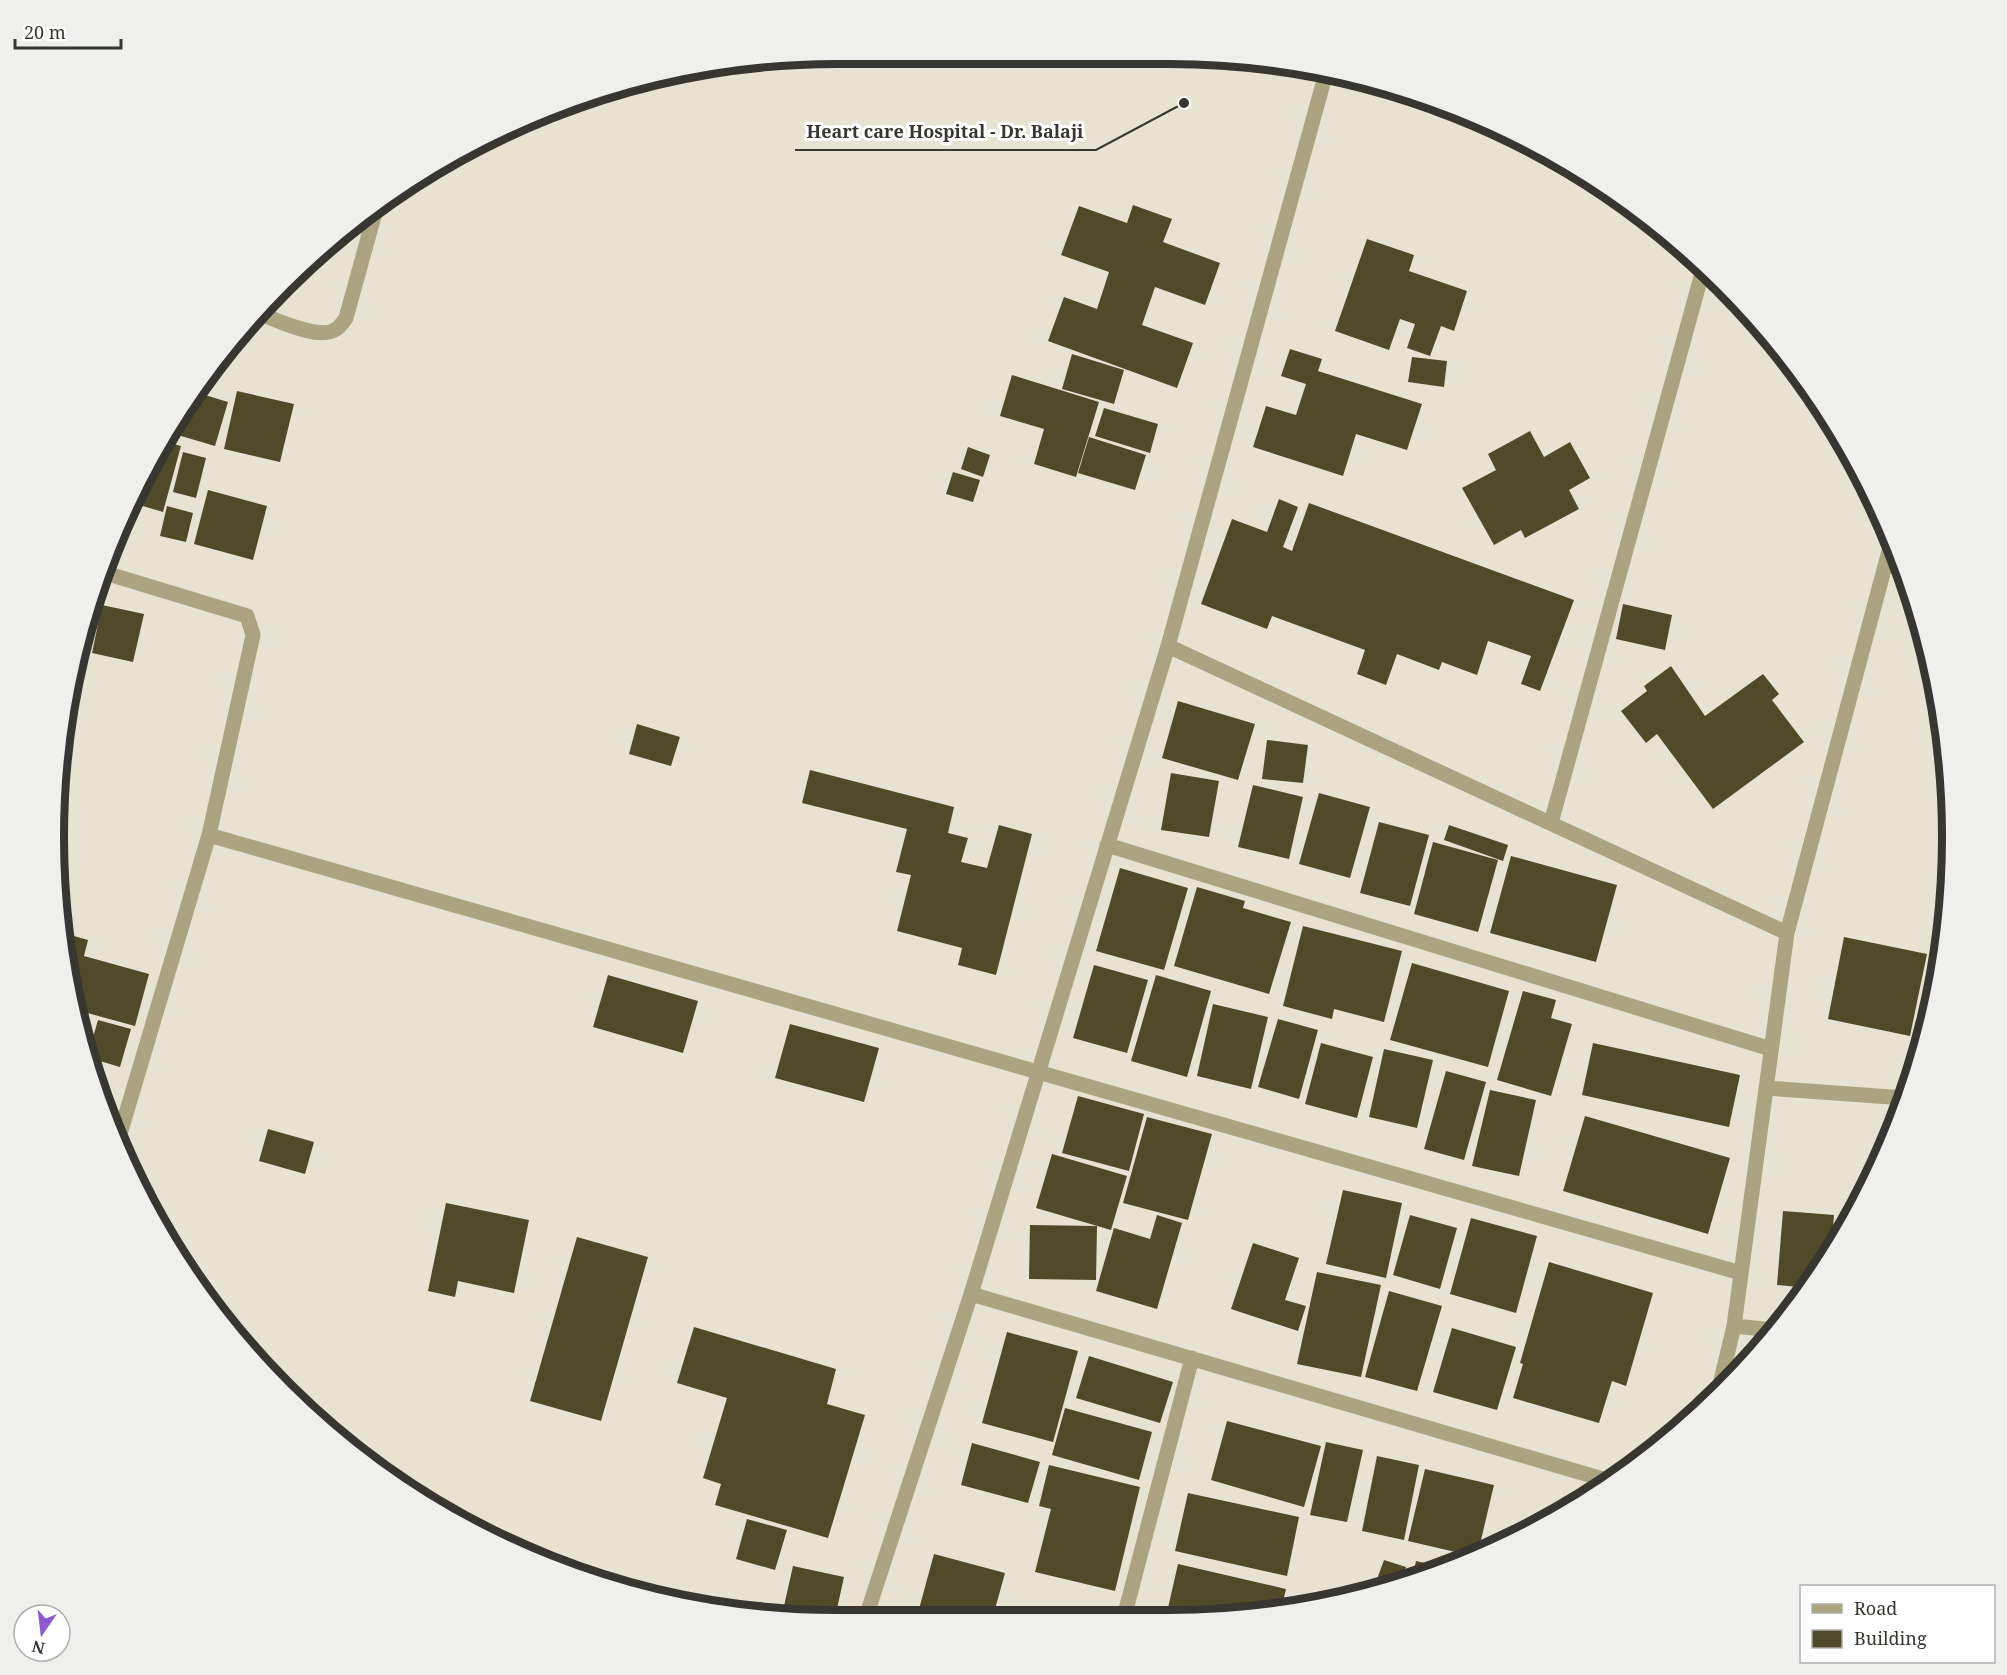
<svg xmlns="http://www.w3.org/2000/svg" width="2007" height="1675" viewBox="0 0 2007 1675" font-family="'Noto Serif',serif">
  <rect width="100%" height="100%" fill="#e6e3d2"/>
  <path fill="#514a28" d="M1133,205L1172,219L1163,242L1220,263L1205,305L1155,287L1142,325L1193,343L1177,388L1048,341L1064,297L1097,309L1109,272L1061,255L1079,206L1127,223Z
    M1367,239L1414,255L1409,271L1467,291L1454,331L1441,326L1430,356L1407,348L1415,324L1400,319L1389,350L1335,331Z
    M1290,349L1322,359L1318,371L1422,404L1407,450L1356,434L1343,476L1253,447L1266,406L1296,415L1306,384L1281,376Z
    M1072,354L1124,370L1114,404L1062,389Z
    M1412,357L1447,361L1444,387L1408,382Z
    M1012,375L1099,402L1076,477L1034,464L1044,429L1000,416Z
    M237,391L294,404L280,462L224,449Z
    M195,392L228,402L215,446L171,433L186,402Z
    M1104,408L1158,424L1150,453L1095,436Z
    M1530,431L1544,457L1570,442L1590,478L1569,490L1579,509L1525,538L1521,530L1494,545L1462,488L1496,470L1488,454Z
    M1089,437L1146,455L1135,490L1078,473Z
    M166,442L181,446L163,512L136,504Z
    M968,447L990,455L983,477L961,469Z
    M183,452L206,458L196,498L173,492Z
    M953,472L980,480L973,502L946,494Z
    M208,490L267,506L253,560L194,544Z
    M1279,499L1298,507L1283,547L1292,551L1309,503L1574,600L1540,691L1521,684L1531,656L1488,641L1477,675L1442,662L1439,670L1397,654L1386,685L1357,674L1365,650L1272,616L1267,629L1201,604L1232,519L1267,532Z
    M167,506L193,513L186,542L160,536Z
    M1623,604L1672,615L1665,650L1616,639Z
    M102,605L144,614L133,662L92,653Z
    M1671,666L1705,716L1763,674L1779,694L1772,700L1804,742L1713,809L1657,734L1646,743L1621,711L1647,691L1644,686Z
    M1178,701L1255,724L1238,780L1162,758Z
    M637,724L680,737L671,766L629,754Z
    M1267,740L1308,745L1303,783L1262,779Z
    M810,770L954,807L948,833L968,838L961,862L987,868L999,825L1032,834L996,975L958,965L962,948L897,931L911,875L896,872L907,829L802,803Z
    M1171,773L1219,781L1209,837L1161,830Z
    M1253,785L1303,797L1289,859L1238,847Z
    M1319,793L1370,807L1350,878L1299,864Z
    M1379,822L1429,835L1410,906L1360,893Z
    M1449,825L1508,845L1503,861L1444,840Z
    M1433,842L1498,860L1478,932L1414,914Z
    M1511,856L1617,885L1596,962L1490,933Z
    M1120,868L1188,888L1164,970L1096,951Z
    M1197,887L1245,901L1243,908L1291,922L1269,994L1174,966Z
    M1303,926L1402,951L1384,1022L1334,1009L1332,1019L1283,1006Z
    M60,932L88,940L84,956L149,974L135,1026L80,1011Z
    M1844,937L1927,954L1910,1036L1828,1019Z
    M1412,963L1509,991L1488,1067L1390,1040Z
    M1094,965L1148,980L1127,1053L1073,1038Z
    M608,975L698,1001L683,1053L593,1027Z
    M1156,975L1211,991L1187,1077L1131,1061Z
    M1523,991L1556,1000L1551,1018L1572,1024L1551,1096L1497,1080Z
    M1213,1004L1268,1017L1251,1089L1197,1076Z
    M1278,1019L1318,1030L1299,1099L1258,1087Z
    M98,1020L131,1029L120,1067L93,1059L90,1048Z
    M790,1024L879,1048L864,1102L775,1078Z
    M1321,1043L1373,1057L1357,1118L1305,1104Z
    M1593,1043L1740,1075L1729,1127L1582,1095Z
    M1384,1049L1433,1060L1417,1128L1369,1117Z
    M1446,1071L1486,1082L1464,1160L1424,1149Z
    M1490,1090L1536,1100L1519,1176L1472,1166Z
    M1078,1096L1144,1114L1129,1171L1062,1153Z
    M1585,1116L1730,1158L1708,1234L1563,1191Z
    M1147,1117L1212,1134L1188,1220L1123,1203Z
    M268,1129L314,1142L305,1174L259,1161Z
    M1052,1154L1127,1176L1111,1230L1036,1208Z
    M1343,1190L1402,1203L1386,1278L1326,1264Z
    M446,1203L529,1220L514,1293L458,1281L455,1297L428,1291Z
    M1783,1211L1834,1215L1831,1253L1809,1288L1777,1285Z
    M1157,1215L1182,1223L1157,1309L1096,1291L1114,1228L1150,1239Z
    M1410,1215L1457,1228L1440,1289L1393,1275Z
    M1471,1218L1537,1236L1516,1313L1450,1294Z
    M1030,1225L1097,1226L1096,1280L1029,1279Z
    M577,1237L648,1257L601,1421L530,1401Z
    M1253,1243L1299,1258L1285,1300L1306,1306L1298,1331L1231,1309Z
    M1549,1262L1653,1293L1626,1386L1612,1381L1599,1423L1513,1398L1523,1364L1520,1363Z
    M1317,1272L1381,1285L1361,1377L1297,1364Z
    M1389,1291L1442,1306L1417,1391L1365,1377Z
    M694,1327L836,1369L827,1404L865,1415L828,1538L715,1505L721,1484L703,1478L727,1398L677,1383Z
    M1452,1328L1516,1347L1497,1410L1433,1392Z
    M1007,1332L1078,1351L1053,1442L982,1423Z
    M1089,1356L1173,1382L1160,1423L1076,1398Z
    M1065,1408L1152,1432L1139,1480L1052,1455Z
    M1227,1421L1321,1446L1304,1507L1211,1480Z
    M1326,1442L1363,1450L1347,1522L1310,1515Z
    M972,1443L1040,1462L1028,1503L961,1485Z
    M1377,1456L1419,1465L1404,1540L1362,1531Z
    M1049,1465L1140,1487L1115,1591L1035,1572L1051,1509L1039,1506Z
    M1425,1469L1494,1485L1477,1557L1408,1541Z
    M1188,1493L1299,1517L1287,1576L1175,1551Z
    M747,1519L787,1530L775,1570L736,1559Z
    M934,1554L1005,1573L992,1620H916Z
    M1384,1560L1406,1567L1401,1582L1373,1590Z
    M1416,1561L1447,1568L1412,1579Z
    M1178,1564L1286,1589L1281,1610L1165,1621Z
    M793,1566L844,1577L835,1618L784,1606Z
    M777,1606L822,1619L774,1617Z"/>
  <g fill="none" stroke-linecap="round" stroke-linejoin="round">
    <path stroke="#aca481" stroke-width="15" d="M263,315C279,321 321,341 336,329C340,327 343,322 346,318L376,209
      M102,572L247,616L253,635L209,835L117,1144
      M1168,646L1324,80L1322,71
      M1551,823L1704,266
      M209,835L1741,1273
      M1107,845L1771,1049
      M1787,933L1893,536
      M1766,1088L1905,1098
      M971,1294L1168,646L1787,933L1734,1326
      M1717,1397L1734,1326L1774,1330
      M865,1620L971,1294L1613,1482
      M1123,1621L1192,1358"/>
  </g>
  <path d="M0 0H2007V1675H0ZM837 64H1169A773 773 0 0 1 1942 837V837A773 773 0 0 1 1169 1610H837A773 773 0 0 1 64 837V837A773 773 0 0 1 837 64Z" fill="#efefee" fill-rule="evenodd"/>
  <path fill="none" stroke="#383630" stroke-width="8" d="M837 64H1169A773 773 0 0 1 1942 837V837A773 773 0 0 1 1169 1610H837A773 773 0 0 1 64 837V837A773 773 0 0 1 837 64Z"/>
  <path fill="none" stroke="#383630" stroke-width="2" d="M1184 103L1096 150H795"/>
  <circle fill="#383630" stroke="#fff" stroke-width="2" cx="1184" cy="103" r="6"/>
  <g font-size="18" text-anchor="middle" font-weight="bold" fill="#383630" stroke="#fff" stroke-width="6" stroke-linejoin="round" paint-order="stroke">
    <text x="945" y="138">Heart care Hospital - Dr. Balaji</text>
  </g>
  <rect x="1800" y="1585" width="195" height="78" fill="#ffffff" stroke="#afafac" stroke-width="1.5"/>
  <rect x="1812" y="1604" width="30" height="9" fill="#aca481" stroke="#afafac" stroke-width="1.5"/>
  <text x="1854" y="1615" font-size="18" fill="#383630">Road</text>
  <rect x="1812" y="1630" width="30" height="18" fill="#514a28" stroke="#afafac" stroke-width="1.5"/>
  <text x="1854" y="1645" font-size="18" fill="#383630">Building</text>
  <g transform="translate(42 1633) rotate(194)"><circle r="28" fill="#ffffff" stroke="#afafac" stroke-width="1.5"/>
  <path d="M0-4.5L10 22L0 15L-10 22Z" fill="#8b5ad3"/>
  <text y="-9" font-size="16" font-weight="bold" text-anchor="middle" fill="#383630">N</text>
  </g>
  <path d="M15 39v9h106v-9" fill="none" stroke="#383630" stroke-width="3"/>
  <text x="24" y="39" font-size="18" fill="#383630" stroke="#ffffff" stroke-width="4.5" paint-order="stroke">20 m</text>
</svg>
